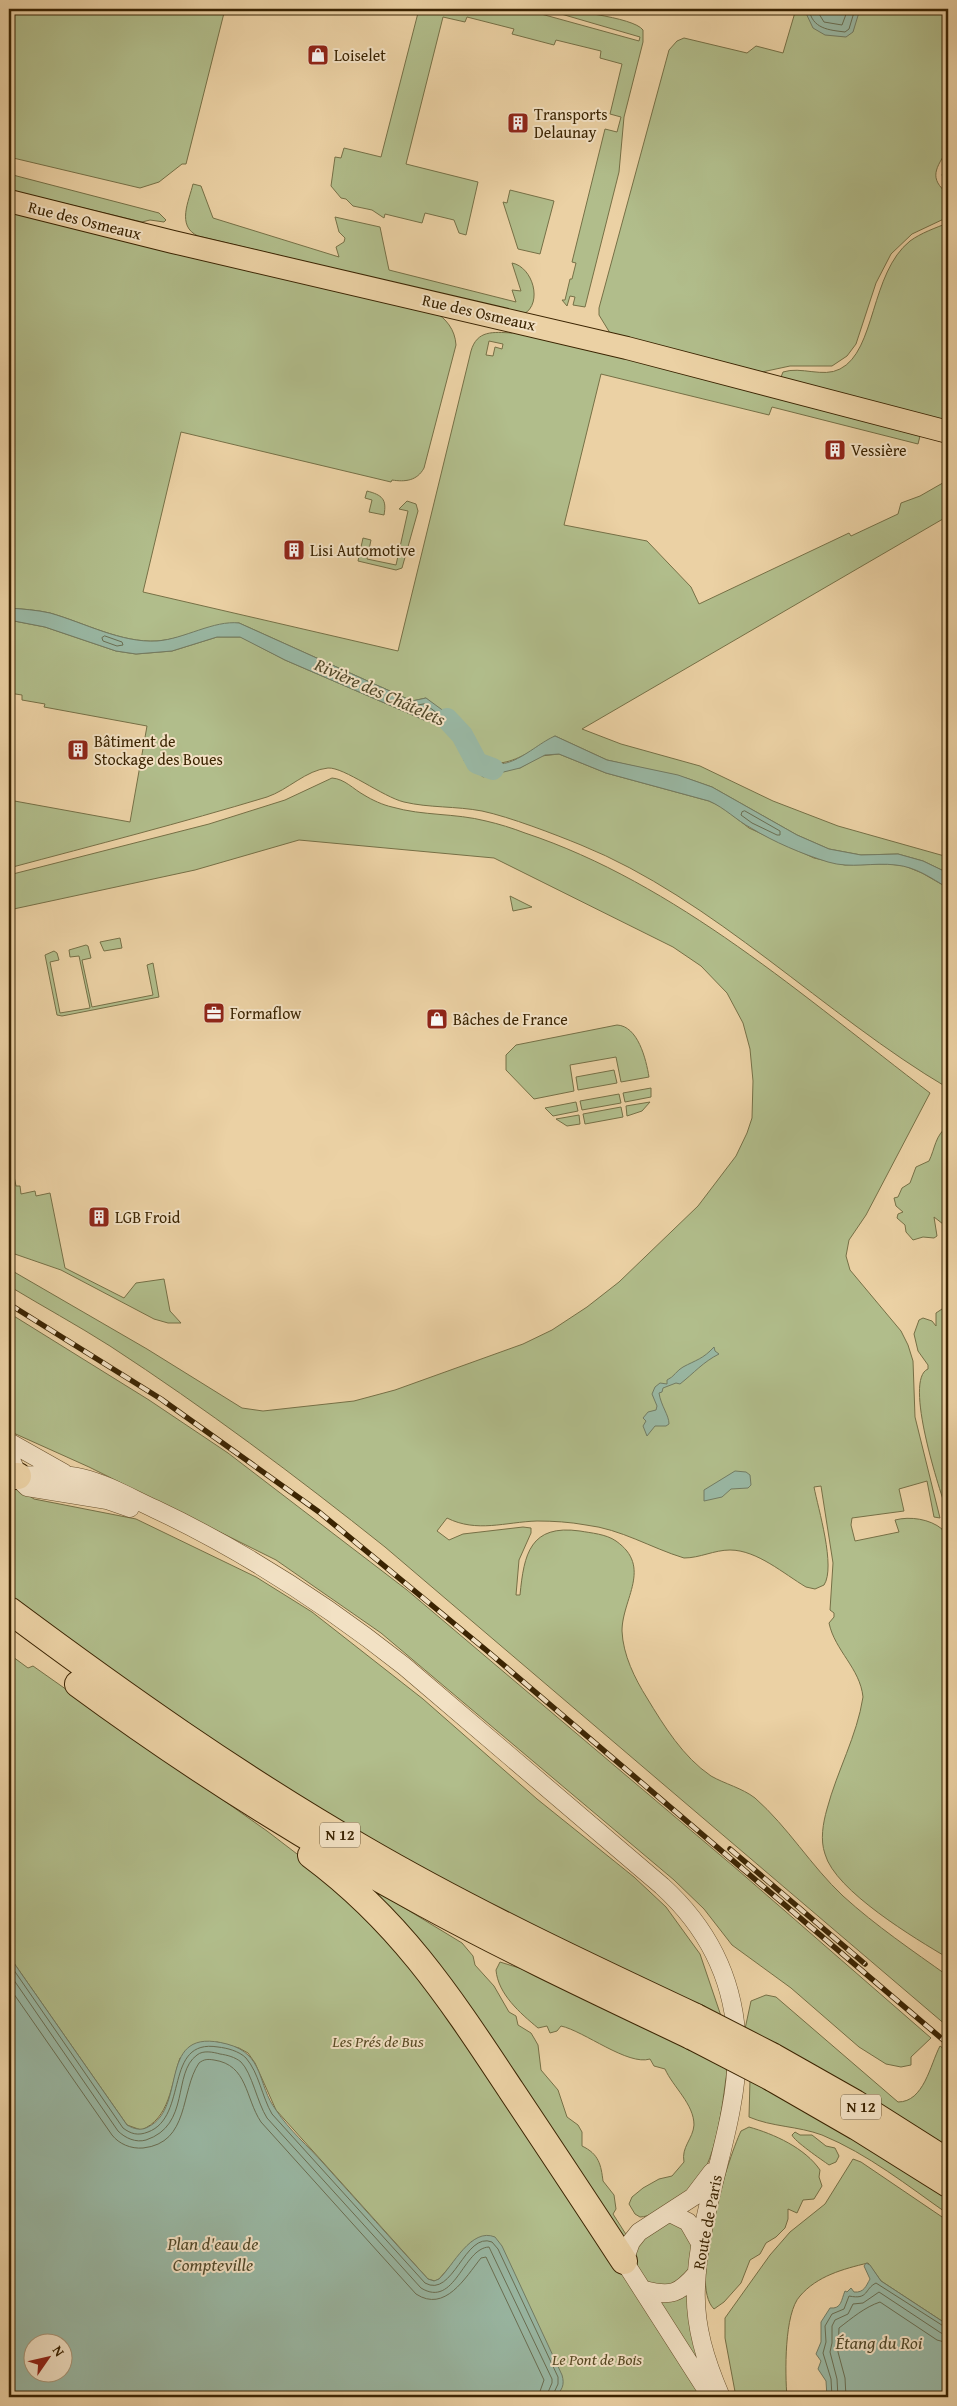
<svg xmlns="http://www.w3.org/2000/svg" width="957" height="2406" viewBox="0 0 957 2406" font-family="'Gentium Book Plus',serif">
  <rect width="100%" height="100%" fill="#ebd1a4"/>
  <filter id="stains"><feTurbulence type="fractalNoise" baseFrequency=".004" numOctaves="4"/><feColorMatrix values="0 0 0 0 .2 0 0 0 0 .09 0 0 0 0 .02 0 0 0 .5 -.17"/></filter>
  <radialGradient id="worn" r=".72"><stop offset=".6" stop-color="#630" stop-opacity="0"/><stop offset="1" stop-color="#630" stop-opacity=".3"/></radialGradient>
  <path fill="#b1bd8b" stroke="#767046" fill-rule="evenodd" d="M9,9H225L186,164H182L159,182L140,188L9,157Z
    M419,9H523L639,41L640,37L544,9C562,9 634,17 643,30V42L624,117L619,172L585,307L573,305L575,297L570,296L567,306L562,300H565L570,279H572L576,263L572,262L605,129L617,132L621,117L610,114L622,64L600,58L601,51L556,40L554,45L512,34L514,29L467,17L465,22L443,17L406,164L478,182L466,235L459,233L454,220L425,213L422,223L385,214L384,218L372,210L353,206L346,199L341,198L331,186L335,157L341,158L344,148L381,157Z
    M796,9H948V149C936,168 928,178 948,194V217L912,234L891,254L876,283L856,344L847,356L832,366H790L762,372L610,333L599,315V308L669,50L677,41L684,38L747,53L756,46L783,53Z
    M948,160V186L942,175Z
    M9,174L159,213L166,220L164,222L150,220L142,222L9,190Z
    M193,184L201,186L213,218L339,257L336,247L344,242L345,238L339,232L335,217L380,227L389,270L516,302L512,290L521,291L512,263C533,267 543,303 524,314L198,236C176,226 189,201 193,184Z
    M510,190L554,201L540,254L518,249L503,202L507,203Z
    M9,206L434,311C446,319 455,329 456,345L424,468C417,481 405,482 392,480L391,482L181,432L143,592L398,651L471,351C477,330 493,332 512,333L515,331L921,432L918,444L772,407L769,415L601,374L564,525L647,541L691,587L699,604L849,533L851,536L898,514L901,503L920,496L948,480V516L582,729L621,744L700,766L773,801L838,826L948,857V873L923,861L898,854L861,855L829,849L797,835L712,787L686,778L607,760L555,736C532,751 483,787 473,739L426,698L412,701L239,623C211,624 186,639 157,641C121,643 85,623 50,613C37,610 22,609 9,608ZM489,341L503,344L502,349L495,347L493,356L486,355Z
    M948,223V426L781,377L783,372C801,366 823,378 840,369C876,351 870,273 910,241C921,233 935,228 948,223Z
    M367,491C382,495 387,499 384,515L369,512L372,500L365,498Z
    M407,501L416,504L418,511L402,568L396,570L358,561L363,538L371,540L367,559L396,565L408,511L399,509Z
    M9,620L45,627L116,651L136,654L172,651L217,637H241L285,660L424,720C449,724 455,729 468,752L464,761L520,768L541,756L559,754L606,773L709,801L722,807L749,828L814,858L845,865L889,864L905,866L922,873L948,888V1088C824,1015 714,899 581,845C554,834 510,817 482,811C456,806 429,808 404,802C383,797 344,767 328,768C306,770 288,790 267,797C181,823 95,845 9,868V828L14,826L9,800L130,822L147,726L44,707L45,704L22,700V695L9,693Z
    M332,778C345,779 353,789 364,795C372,800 383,805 392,807C423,816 455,813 486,821C499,824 512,828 525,833C676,883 805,998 930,1093L866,1215L849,1240L846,1256L850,1270L901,1331L908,1345L913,1361L915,1417L940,1518L934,1517L927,1481L899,1489L904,1511L852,1518L851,1525L855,1541L899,1532L895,1520C910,1516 930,1519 942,1529L948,1549V1958C916,1939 835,1891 825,1854C820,1840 823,1823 827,1809C837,1771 857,1736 863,1697C860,1668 835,1651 829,1623L834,1617V1613L830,1610L833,1563L821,1486L814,1487C818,1508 836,1567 824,1585L815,1589L806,1587C784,1574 757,1550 730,1550C714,1550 700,1558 684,1558C651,1548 621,1529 586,1525C570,1522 553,1521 537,1521C505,1522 477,1533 447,1518L437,1531L449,1540L463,1534L523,1527L531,1528V1533L519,1560L516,1595H520C524,1554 530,1524 580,1531C591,1533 606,1534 616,1541C653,1567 622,1599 622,1631C623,1655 635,1679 647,1698C664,1726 683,1757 711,1776C725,1784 742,1788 755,1798C788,1827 811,1866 843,1896C876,1926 913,1951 948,1976L947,2026L385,1547C296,1476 205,1408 110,1346C77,1325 42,1306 9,1286V1269L147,1349L242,1408L263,1411L354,1401L395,1390L523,1344L552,1330L587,1307L619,1282L698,1206L736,1156L747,1133L752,1118L753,1081L750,1049L743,1023L727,993L701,966L673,947L494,858L299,840L195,870L9,910V875L209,824L285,800Z
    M510,896L532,907L513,911Z
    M120,938L122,948L104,951L100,942Z
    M86,945L88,946L91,958L82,960L92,1007L153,995L147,965L153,963L159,997L62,1016L57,1015L45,955L54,951L57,953L59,960L50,962L60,1013L90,1008L79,956L70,957L69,950Z
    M617,1025C638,1026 646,1059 649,1077L621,1082L616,1057L570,1065L574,1091L534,1099L506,1070V1055L516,1045Z
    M614,1070L617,1083L578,1090L576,1077Z
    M651,1088V1097L625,1102L623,1093Z
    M619,1094L621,1103L582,1110L580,1101Z
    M576,1102L578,1111L553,1116L545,1108Z
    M650,1102L642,1111L627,1116L626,1106Z
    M621,1107L623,1117L585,1124L583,1114Z
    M579,1115L580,1124L567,1126L556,1119Z
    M948,1126V1223L943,1224L934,1217L937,1236L934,1238L923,1237L913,1240L906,1232L905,1225L897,1218L898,1214L903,1212L896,1206L894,1198L898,1197L902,1188L910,1183L916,1167L929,1161C935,1149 935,1135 948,1126Z
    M13,1171L16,1186H20L21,1194L35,1191L36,1196L50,1193L65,1268L124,1298L136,1283L164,1279L170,1311L181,1323H168L154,1319L61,1270L9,1252V1172Z
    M945,1307L948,1309V1514C940,1492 903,1379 928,1369V1365L918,1351L914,1334L919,1320L923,1318L932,1321L936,1326V1313Z
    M9,1313L149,1400L228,1453L407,1590L739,1871L931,2038L911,2057V2065L901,2067L886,2064L859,2047L791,1988L732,1945L704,1909L674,1880L381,1633L276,1560L89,1467L9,1431Z
    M9,1482L34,1499L136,1519L256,1577L312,1612L423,1699L537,1799L634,1877L666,1907L700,1954L721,2016C614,1965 504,1917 400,1857C264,1778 134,1690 9,1596Z
    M9,1654L28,1668L33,1666L267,1831L331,1880L406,1953L670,2341L702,2397H555L559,2393L472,2241L439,2279L435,2281L428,2279L276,2110L255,2063L248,2053L239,2048L217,2042L180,2058C171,2084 170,2119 141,2130L127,2125L9,1956Z
    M370,1887L462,1943L473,1956L475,1965L494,1986L509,2012L516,2016L518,2025L531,2033L534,2038L538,2045L541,2070L558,2090L567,2117L578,2125L582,2132V2146C599,2154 601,2165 603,2181L614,2195L616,2209L613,2214L627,2236L623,2244Z
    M500,1962L532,1972L589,1998L725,2068L727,2071C722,2105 717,2165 691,2189C684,2195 675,2199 668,2204C659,2209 650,2217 640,2217L635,2214L629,2204L632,2197L643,2188L659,2179L672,2176L684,2162C681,2147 693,2139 694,2125C694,2104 673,2087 665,2069L654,2066L650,2059C628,2066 584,2031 561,2026L557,2031L550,2033L547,2026L538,2028C520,2013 498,1994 496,1970Z
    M766,1995L776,1997L898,2102C924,2102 930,2065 940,2046L948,2052V2147L745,2029L751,2001Z
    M750,2080L885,2157L948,2198V2214C908,2186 868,2154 822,2135C798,2126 772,2127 749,2117Z
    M749,2127C774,2134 805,2148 820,2170L819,2177L822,2186L814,2199L803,2200L797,2213L788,2209V2219L785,2228L776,2237L766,2243L760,2254L750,2260L741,2283L724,2302L714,2309C688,2284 727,2161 741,2131Z
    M795,2132L800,2135H812L826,2146L835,2148L839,2156L836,2162L829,2165C822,2160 794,2141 792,2135Z
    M853,2159L861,2162L948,2221V2325L881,2281L868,2263C843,2269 817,2276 800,2296C784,2313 785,2374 787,2397H736L725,2338V2318L770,2255L790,2232L825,2204Z
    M665,2221L679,2222L693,2243L691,2268L671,2288L642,2281L632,2253L635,2246Z
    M689,2289L706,2372L656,2300Z"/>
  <path fill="#99b7a3" stroke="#737c63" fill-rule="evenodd" d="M804,9H860L853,32L846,37L825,35L813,28Z
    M9,608C22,609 37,610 50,613C85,623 121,643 157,641C184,639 214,620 239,623L412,701L426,698L460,723L473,739L463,743C452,727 443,723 424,720L285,660L240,637H217L172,651L136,654L116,651L45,627L9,620Z
    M555,736L607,760L678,775L712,787L797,835L829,849L861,855L898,854L923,861L948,873V888C931,878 916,867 896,865C873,862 851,869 828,862C802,854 774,842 751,828C736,820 725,808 709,801L606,773L559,754L545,755L520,768L483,777L464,761L468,752L475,749C499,785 531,746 555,736Z
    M714,1347L715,1351L719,1354C703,1362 694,1373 680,1384L676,1383L663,1388L662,1392L659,1393C661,1406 669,1415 669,1424L666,1426H655L647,1436L643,1426L646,1421L643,1418L648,1412L656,1410L657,1406L652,1394L655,1387L660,1383L667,1384V1380C674,1377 677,1370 683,1367C696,1360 703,1359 714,1347Z
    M735,1471L746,1472L750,1475L751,1485L748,1488L731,1489L722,1497L704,1501V1490Z
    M9,1956L127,2125C134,2129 141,2131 148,2127C189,2107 155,2025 227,2044C265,2054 257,2085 276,2110C289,2130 308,2146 324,2164C358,2202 393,2241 428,2279L434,2281L439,2279C453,2266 471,2227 495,2237L502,2246L562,2375C565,2385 562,2391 554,2397H9ZM32,2344H62V2374H32Z
    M866,2263L870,2265L881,2281L948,2325V2397H827L826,2381L818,2369L821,2361L816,2354L821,2342V2322L830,2308C842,2309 841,2300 845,2291L847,2292L851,2288L854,2292C864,2293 866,2286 870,2279L864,2266Z"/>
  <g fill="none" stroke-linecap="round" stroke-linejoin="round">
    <path stroke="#6a6e52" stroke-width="1" d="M809,9C812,29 829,30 845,32L849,29L855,9
      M816,9L824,22L842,25L848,9
      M105,636L122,642L123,645L117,646L103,641L102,638Z
      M425,704L437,713V716L425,715L412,709L414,706Z
      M745,811L780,831V835H777L752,823L741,815L742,812Z
      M9,1963L123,2128C131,2134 138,2136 148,2132C189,2117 163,2038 218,2047C227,2048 239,2051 246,2058C259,2073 262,2097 272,2114L425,2283C453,2299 465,2231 492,2242L498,2249L558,2377V2384L552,2397
      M9,1973L118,2131C125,2138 136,2143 146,2140C191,2125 172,2073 197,2055C203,2050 213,2052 220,2054C227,2055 235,2057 241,2062C252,2073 257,2102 267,2118L421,2288C455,2309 463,2248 489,2247L552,2379V2383L546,2397
      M9,1987L112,2135C119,2144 131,2149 143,2148C190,2143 180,2091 199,2063C204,2059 208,2059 214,2060C248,2065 245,2098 261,2122L416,2294C445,2313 465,2278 481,2258L486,2257L544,2380L538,2397
      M832,2397L831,2379L823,2353L826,2342L825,2326L832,2314L844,2309L849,2296C869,2300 864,2289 876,2283L948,2329
      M838,2397L837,2379L830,2352L832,2343V2326L835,2320L848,2314L853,2304L863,2303L879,2292L941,2333L948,2335
      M846,2397L845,2378L838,2352L839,2328C852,2318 865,2307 880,2302L937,2340L948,2343"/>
    <path stroke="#99b7a3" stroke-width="22" d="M447,719L462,735L477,763L493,769"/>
    <g stroke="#674f2a" stroke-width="19">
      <path id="minor" d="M9,1442L64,1473
        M9,1455L20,1480L27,1487L107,1500L130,1508
        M18,1476C39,1475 61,1473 82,1478C107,1484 131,1498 155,1509C244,1551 327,1605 404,1666L662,1886C728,1946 748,2022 731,2109C720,2169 698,2226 696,2287C694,2326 706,2362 721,2397
        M670,2213L688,2222L700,2243
        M644,2290C671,2297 679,2294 697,2273
        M711,2397L624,2261L631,2242L639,2232L693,2197L712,2172"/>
    </g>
    <g stroke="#3b2402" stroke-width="24">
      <path id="major" d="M9,201L173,242L627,348L948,432"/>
    </g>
    <g stroke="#3b2402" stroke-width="28">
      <path id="highway" d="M9,1476H18
        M9,1610C123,1695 239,1777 362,1848C470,1911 583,1964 696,2017
        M78,1684C188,1765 305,1839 425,1904C513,1952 603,1994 693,2037
        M311,1855C401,1922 450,1998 511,2090C549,2147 587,2204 624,2261
        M772,2056L855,2103L948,2162
        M772,2078L857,2127L948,2184"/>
    </g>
    <use href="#minor" stroke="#f2e1c4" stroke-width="18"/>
    <use href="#major" stroke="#ebd1a4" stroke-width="22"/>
    <use href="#highway" stroke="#ebd1a4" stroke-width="26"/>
    <g stroke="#3b2402" stroke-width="5.5">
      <path id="rail" d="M9,1304L161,1399L319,1512L486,1650L948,2044
        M730,1849L865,1964"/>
    </g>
    <use href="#rail" stroke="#f2e1c4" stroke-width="4" stroke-dasharray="11" stroke-linecap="butt"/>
    <g stroke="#3b2402" stroke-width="28" stroke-linecap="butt">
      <path id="highway-bridge" d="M696,2017L772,2056
        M693,2037L772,2078"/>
    </g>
    <use href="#highway-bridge" stroke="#ebd1a4" stroke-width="26"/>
  </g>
  <defs>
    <g id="shop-square" transform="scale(1.125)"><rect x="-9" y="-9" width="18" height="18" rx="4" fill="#8f2418" stroke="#f2e1c4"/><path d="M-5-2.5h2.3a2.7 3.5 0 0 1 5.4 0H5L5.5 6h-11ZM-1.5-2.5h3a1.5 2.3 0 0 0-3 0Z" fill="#fff"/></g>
    <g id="building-square" transform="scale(1.125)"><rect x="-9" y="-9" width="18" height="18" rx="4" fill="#8f2418" stroke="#f2e1c4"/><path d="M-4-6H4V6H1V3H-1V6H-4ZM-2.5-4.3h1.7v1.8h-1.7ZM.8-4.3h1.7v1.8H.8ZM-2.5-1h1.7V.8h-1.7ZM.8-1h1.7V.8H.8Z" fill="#fff"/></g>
    <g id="office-square" transform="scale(1.125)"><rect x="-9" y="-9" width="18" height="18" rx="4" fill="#8f2418" stroke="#f2e1c4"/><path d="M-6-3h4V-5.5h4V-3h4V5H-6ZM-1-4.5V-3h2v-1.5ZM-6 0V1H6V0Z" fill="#fff"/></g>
  </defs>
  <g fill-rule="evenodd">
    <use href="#shop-square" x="318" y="55"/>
    <use href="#building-square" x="518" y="123"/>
    <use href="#building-square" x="835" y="450"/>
    <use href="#building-square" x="294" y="550"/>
    <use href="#building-square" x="78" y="750"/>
    <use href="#office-square" x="214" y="1013"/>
    <use href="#shop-square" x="437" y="1019"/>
    <use href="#building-square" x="99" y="1217"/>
  </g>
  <g text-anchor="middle" stroke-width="4" stroke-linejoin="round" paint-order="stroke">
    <g fill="#f2e1c4" stroke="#725d3c" stroke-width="1">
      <rect x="320" y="1822.5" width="40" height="25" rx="4"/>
      <rect x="841" y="2094.5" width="40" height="25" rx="4"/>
    </g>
    <g font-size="15" font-weight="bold" fill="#3b2402">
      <text x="340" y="1840">N 12</text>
      <text x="861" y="2112">N 12</text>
    </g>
    <g font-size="16" fill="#3b2402" stroke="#f2e1c4" text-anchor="start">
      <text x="334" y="61">Loiselet</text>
      <text x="534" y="120">Transports<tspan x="534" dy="18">Delaunay</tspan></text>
      <text x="851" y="456">Vessière</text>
      <text x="310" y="556">Lisi Automotive</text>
      <text x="94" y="747">Bâtiment de<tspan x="94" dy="18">Stockage des Boues</tspan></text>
      <text x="230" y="1019">Formaflow</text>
      <text x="453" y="1025">Bâches de France</text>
      <text x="115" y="1223">LGB Froid</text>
    </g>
    <g font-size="16" fill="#3b2402" stroke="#f2e1c4">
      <text transform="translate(85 220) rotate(14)" y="6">Rue des Osmeaux</text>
      <text transform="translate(479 312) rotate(13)" y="6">Rue des Osmeaux</text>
      <text transform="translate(707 2222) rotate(-79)" y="6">Route de Paris</text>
    </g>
    <g font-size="16" font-style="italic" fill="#584a24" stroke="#f2e1c4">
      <text x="378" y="2047">Les Prés de Bus</text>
      <text x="597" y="2365">Le Pont de Bois</text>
    </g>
    <g font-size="18" font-style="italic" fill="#52492a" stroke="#f2e1c4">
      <text transform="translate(380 692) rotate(24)" y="6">Rivière des Châtelets</text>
      <text x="213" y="2250">Plan d'eau de<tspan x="213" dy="21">Compteville</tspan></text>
      <text x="879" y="2349">Étang du Roi</text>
    </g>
  </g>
  <rect width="957" height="2406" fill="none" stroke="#ebd1a4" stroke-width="30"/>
  <rect x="10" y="10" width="937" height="2386" fill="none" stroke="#3b2402" stroke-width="2.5"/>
  <rect x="15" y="15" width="927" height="2376" fill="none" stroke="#3b2402"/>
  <g transform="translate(48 2358) rotate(56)"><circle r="24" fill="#f2e1c4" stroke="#a99576"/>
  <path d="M0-4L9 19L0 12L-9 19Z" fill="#8f2418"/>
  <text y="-8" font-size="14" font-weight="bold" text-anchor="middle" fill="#3b2402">N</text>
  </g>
  <rect width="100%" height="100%" filter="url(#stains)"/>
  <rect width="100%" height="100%" fill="url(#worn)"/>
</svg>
